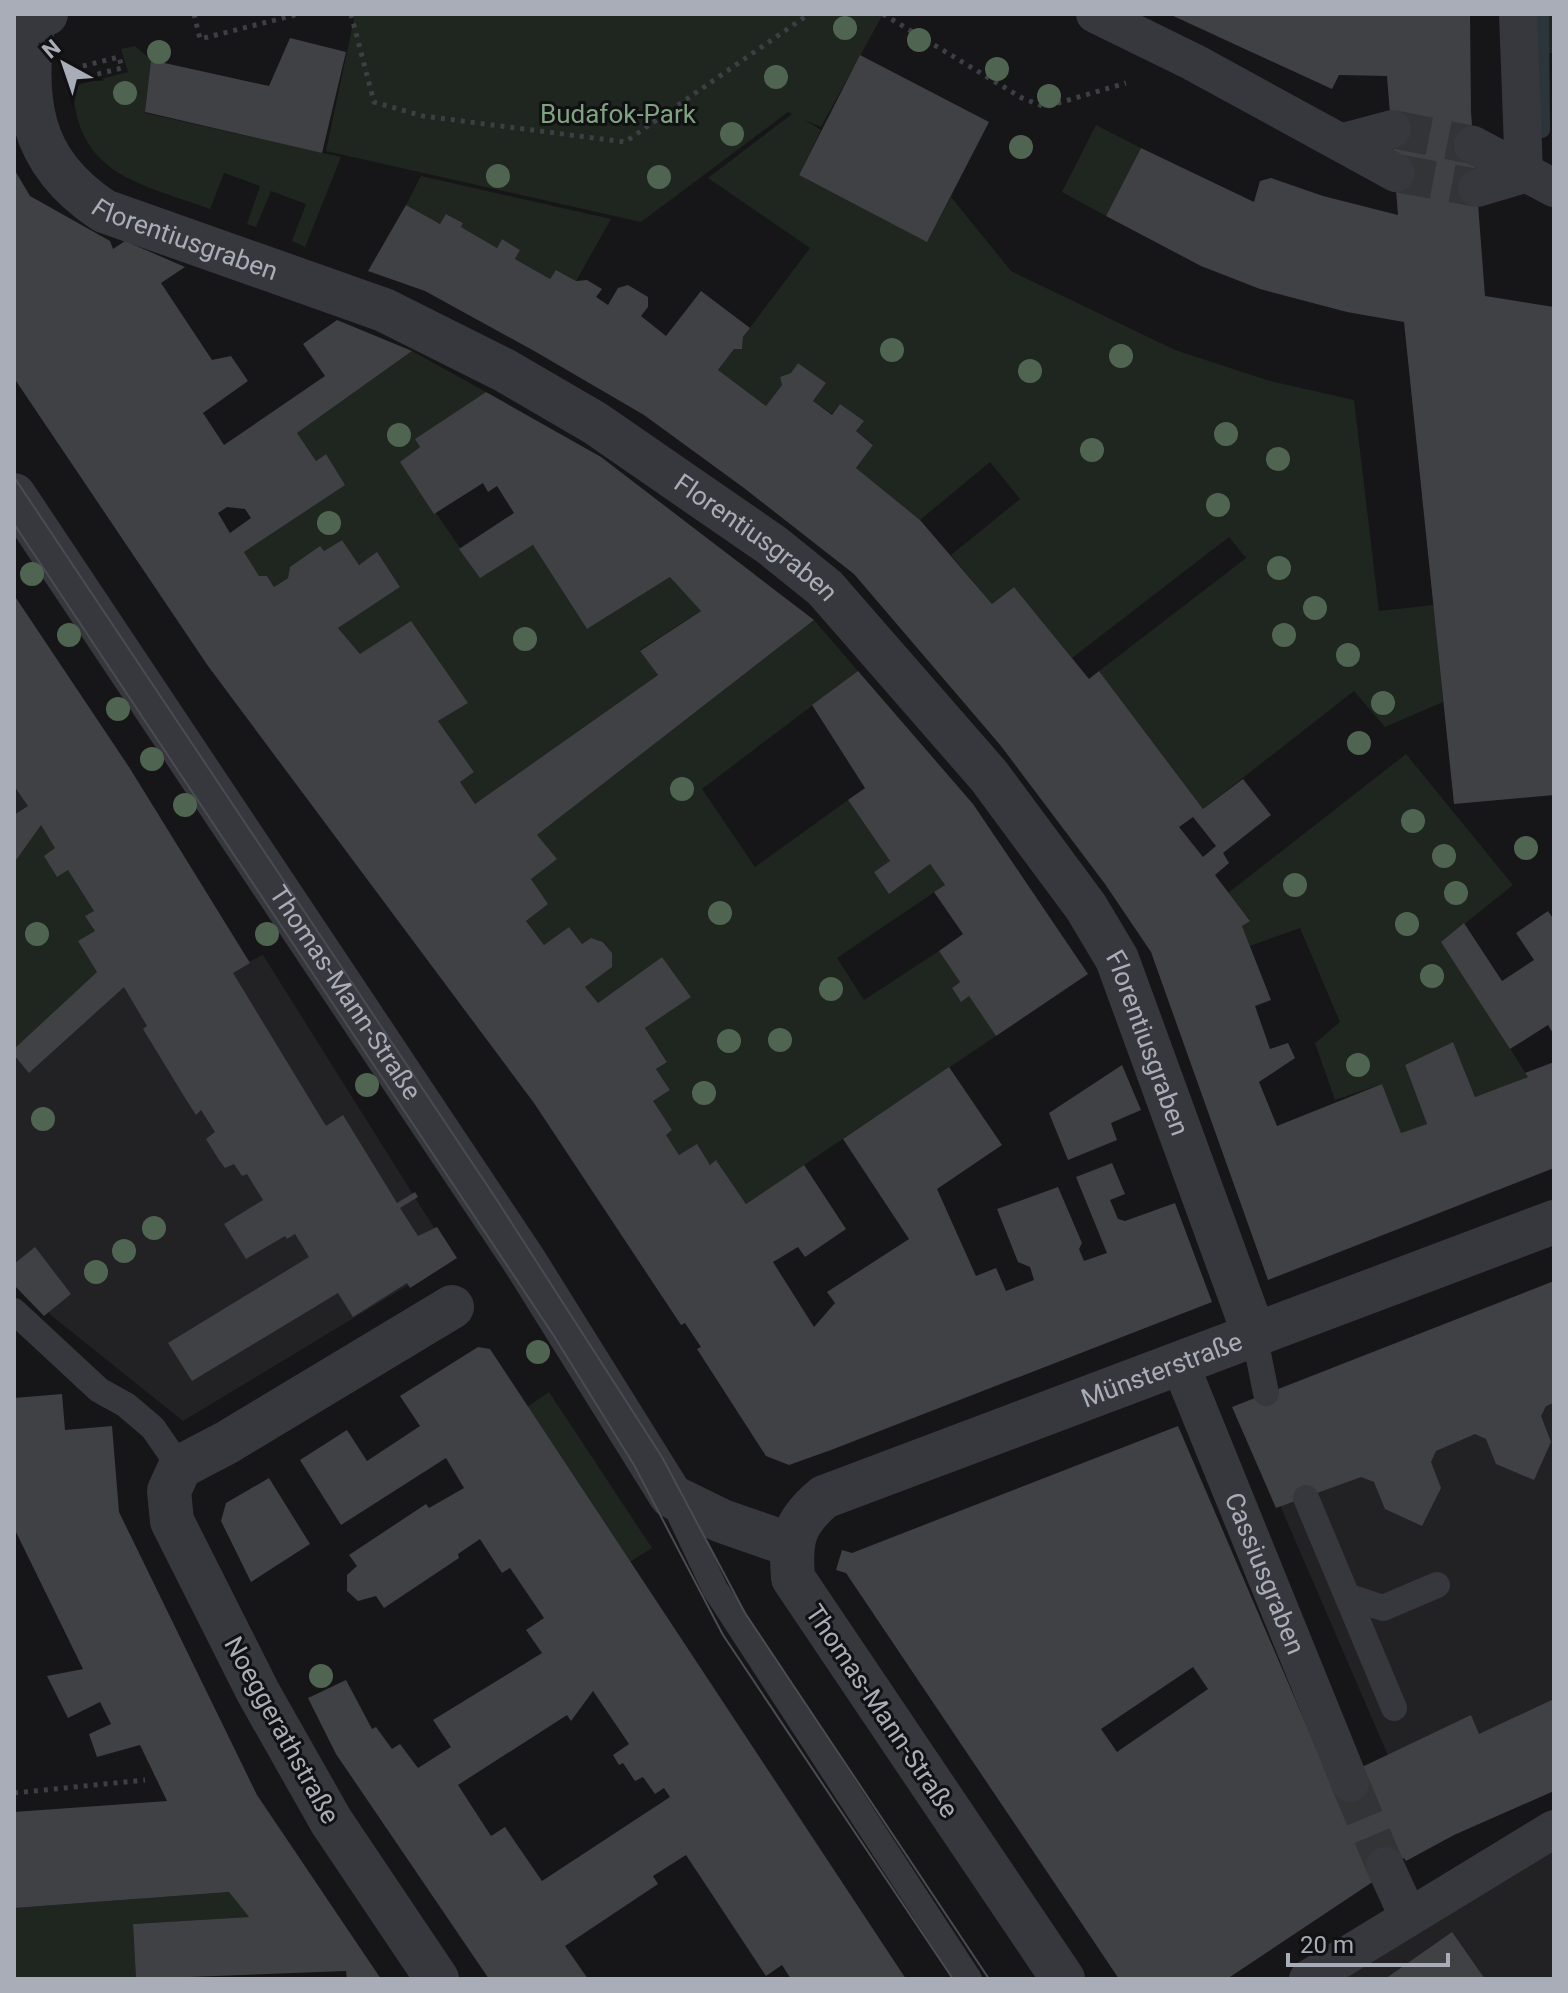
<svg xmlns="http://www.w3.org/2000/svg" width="1568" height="1993" viewBox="0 0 1568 1993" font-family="Roboto,sans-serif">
  <rect width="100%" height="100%" fill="#161618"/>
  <path fill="#222225" d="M14,611L248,962L263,955L453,1258L183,1421L52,1316L14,1277Z
    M1554,1284V1780L1390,1760L1238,1408Z
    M1554,1841V1979H1311Z"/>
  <path fill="#1e261f" d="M355,14H883L821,127L805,120L821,130L799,175L927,241L951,197L1011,271L1175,350L1270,381L1354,400L1379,611L1434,605L1443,702L1385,727L1354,691L1203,809L1099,671L1246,558L1229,537L1072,658L1014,587L992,604L951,555L1020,499L990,462L920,520L856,468L873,444L856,431L863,422L840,404L832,414L813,401L826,383L798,363L791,373L780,377L782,385L766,406L718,370L734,349H742L743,337L810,248L708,178L792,114L788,112L641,222L326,151Z
    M1545,14H1554V53H1545Z
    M135,46L151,60L145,113L341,157L305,247L292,241L306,204L271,191L256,227L247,224L260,186L224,173L210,209C139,183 76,175 73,86L128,72L121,49Z
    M1096,125L1141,148L1106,216L1062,192Z
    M421,176L611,219L576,281L556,270L550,279L515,259L520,250L502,239L497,248L461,227L463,223L447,214L440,224L406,205Z
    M412,351L486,392L415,439L420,447L401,462L480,577L533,545L587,629L718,547L756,575L640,650L658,675L475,804L460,782L474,772L438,721L468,703L360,654L338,628L400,587L377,553L359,565L342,540L324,551L320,547L290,567L288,578L274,587L267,576H259L244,552L344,485L326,454L316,461L297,433Z
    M814,620L858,671L702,789L755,867L848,800L890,861L874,872L890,893L930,864L945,885L837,958L864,1000L939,951L960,982L952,988L960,1001L969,996L996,1036L746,1204L717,1161L710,1165L697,1145L679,1155L666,1135L653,1101L670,1090L656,1069L667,1061L645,1028L691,997L662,957L598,1003L585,987L611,967L612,953L604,942L591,938L582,944L569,927L544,945L526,921L547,904L531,879L537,835Z
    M1406,754L1513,885L1442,942L1528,1077L1475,1097L1453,1042L1405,1065L1427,1124L1401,1133L1382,1084L1335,1100L1315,1043L1340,1022L1300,928L1250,946L1242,926L1250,920L1228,893Z
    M41,825L55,848L44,856L57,877L68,870L94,911L86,916L95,931L78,942L97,972L14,1049V863Z
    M549,1392L652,1548L628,1563L527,1407Z
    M229,1892L249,1917L133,1924L136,1979H14V1908Z"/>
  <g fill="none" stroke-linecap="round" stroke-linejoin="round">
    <path stroke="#2c353c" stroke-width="16" d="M1541,14L1542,130"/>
  </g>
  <path fill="#404145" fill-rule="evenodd" d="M1169,14H1470L1471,112L1485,296L1554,307V795L1454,804L1404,322L1347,312L1260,289L1201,266L1106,216L1141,148L1254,202L1260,181L1271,178L1323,196L1398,215L1387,76L1339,75L1332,89Z
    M290,38L346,52L322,153L145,112L151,60L269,86Z
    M860,55L989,122L927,242L799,175Z
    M14,169L30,196L110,241L113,249L125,241L185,267L161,283L212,360L231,356L248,381L203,413L224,445L325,376L303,344L337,320L412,351L297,433L316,461L326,454L345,485L244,552L259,576H267L274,587L288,578L290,567L320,546L324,551L342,540L359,565L377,552L400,587L338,628L360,654L411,621L468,703L438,721L474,772L460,782L475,804L658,675L640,651L701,611L670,577L587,629L533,545L480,578L459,549L514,513L497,486L488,492L483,483L434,514L400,462L420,447L415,439L486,392L601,457L814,620L537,835L557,859L531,879L548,904L526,921L544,945L569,927L582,944L591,938L603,942L612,953V967L585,987L598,1003L662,957L691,997L645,1028L667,1062L656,1069L670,1090L653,1101L672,1130L666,1135L679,1155L697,1144L710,1165L716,1160L746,1204L804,1165L846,1229L805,1257L798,1247L773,1262L814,1327L835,1303L827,1292L909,1239L843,1139L949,1067L1002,1145L937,1189L976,1276L996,1268L1006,1291L1034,1280L1030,1267L1018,1262L997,1209L1058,1187L1082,1243L1079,1249L1084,1261L1107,1253L1076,1177L1112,1163L1125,1194L1110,1200L1118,1219L1125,1221L1175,1203L1212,1302L831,1450L789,1465L766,1456L697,1349L701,1347L685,1323L681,1325L534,1103L208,666L14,378ZM227,507L245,509L251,518L230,533L218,513Z
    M406,205L440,224L446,214L463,223L461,227L497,248L502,239L520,250L515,259L550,279L556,270L576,281L587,280L602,289L596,297L608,305L618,288L628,285L648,297V307L641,316L666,336L701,291L750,328L743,337L742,349H734L718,370L766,406L782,385L780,377L791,373L798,363L826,383L813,401L832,415L840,404L864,421L856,431L873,445L856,468L920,520L992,604L1014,587L1089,679L1099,671L1203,809L1243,779L1271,815L1223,853L1229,863L1215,875L1250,921L1242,926L1271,1000L1255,1006L1270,1049L1288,1043L1295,1058L1259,1082L1277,1126L1382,1084L1401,1133L1427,1124L1405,1065L1453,1042L1475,1097L1528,1077L1525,1073L1554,1062V1168L1268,1280L1151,952L1105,884L1001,746L854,574L744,488L644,415L536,352L425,291L368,271ZM1193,817L1216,846L1203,857L1179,827Z
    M14,595L129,767L250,963L233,973L326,1126L343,1115L397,1203L415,1192L418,1197L400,1208L418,1236L437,1227L457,1258L410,1288L407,1283L353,1317L338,1293L192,1381L168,1343L309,1257L295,1234L287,1239L285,1236L246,1259L224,1224L263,1200L247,1174L242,1176L234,1164L225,1168L219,1160L206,1139L215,1132L201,1110L196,1115L182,1093L143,1029L147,1026L124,987L29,1073L14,1055V1049L97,972L78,941L95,931L85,916L94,911L68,870L57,877L44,856L55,848L41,825L14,863V815L28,806L14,786Z
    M858,671L973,804L1088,974L996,1036L969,996L961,1002L952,988L960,982L939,951L963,934L934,892L945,885L930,864L889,894L874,872L890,861L848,800L865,788L812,705Z
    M1548,911L1554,920V1035L1548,1025L1510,1049L1441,942L1464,923L1502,981L1534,960L1516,933Z
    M1122,1065L1141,1110L1111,1123L1117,1140L1068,1160L1049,1113Z
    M35,1247L71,1294L44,1316L14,1285V1264Z
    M1554,1281V1403L1546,1406L1541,1416L1551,1442L1534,1480L1496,1464L1486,1439L1475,1434L1436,1451L1431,1462L1441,1488L1422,1526L1385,1509L1374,1482L1361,1477L1276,1508L1232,1407Z
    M478,1347L490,1349L906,1979H791L782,1965L766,1976L686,1855L653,1876L658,1884L565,1946L588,1979H489L336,1754L308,1698L346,1680L372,1729L376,1727L392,1749L400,1744L418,1768L451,1747L433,1720L542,1653L526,1630L544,1618L510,1568L502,1573L480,1539L458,1554L459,1558L384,1608L376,1596L358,1601L347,1591V1575L357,1566L349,1555L426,1504L429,1508L464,1488L446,1458L341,1525L300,1460L347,1430L367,1461L420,1426L400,1396ZM593,1691L629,1744L613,1755L619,1765L623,1763L635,1781L643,1777L655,1794L664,1788L670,1797L542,1881L505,1827L491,1836L458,1785L567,1715L571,1721Z
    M62,1394L65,1430L112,1426L119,1512L257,1795L381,1979H347L346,1971L136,1979L133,1924L249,1917L229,1892L14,1908V1812L167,1801L140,1745L97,1757L89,1734L111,1724L100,1702L68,1718L47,1676L83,1669L14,1528V1398Z
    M1178,1426L1332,1785L1362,1767L1471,1715L1479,1734L1554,1699V1791L1454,1835L1406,1861L1404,1858L1370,1873L1374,1881L1227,1979H1119L846,1573L836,1570L842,1550L852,1553ZM1193,1667L1208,1689L1117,1752L1101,1729Z
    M269,1478L310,1544L251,1582L221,1521L226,1503Z
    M1452,1932L1485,1979H1385Z"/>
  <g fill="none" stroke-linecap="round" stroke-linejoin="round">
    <path stroke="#333438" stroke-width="38" stroke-dasharray="38 19" stroke-linecap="butt" d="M1392,129L1473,145
      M1396,173L1477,188
      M1350,1783L1385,1866"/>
    <path stroke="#3d3f44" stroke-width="5" stroke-dasharray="4 6" stroke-linecap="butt" d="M194,14L200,39L299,14
      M351,14L374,102L423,116L625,142L809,14
      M883,14L1022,98L1045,107L1126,83
      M78,79L122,68L119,57L79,67
      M14,1793L145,1780"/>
    <path stroke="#37383d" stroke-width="26" d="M14,1311L99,1390L126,1405L153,1428L180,1467
      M1254,1334L1266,1393
      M671,1496L715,1589L969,1979
      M1306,1498L1394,1708
      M1347,1596L1383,1608L1437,1585"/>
    <g stroke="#37383d" stroke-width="38">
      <path d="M1095,14L1193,62L1396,173"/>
      <path d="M1518,14L1524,174"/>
      <path d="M1343,142L1392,129"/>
      <path d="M1473,145L1554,188"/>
      <path d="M1477,188L1524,174"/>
      <path id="s1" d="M1180,1364L1350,1783"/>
      <path d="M1385,1866L1408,1916"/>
      <path d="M1308,1979L1554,1829"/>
    </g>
    <g stroke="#37383d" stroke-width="44">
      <path id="s2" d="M34,14C23,100 27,160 104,211L384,310L504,370L595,423L773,546L825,588L989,776L1086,907L1117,959L1254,1334"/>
      <path id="s3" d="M14,495L525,1262L671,1496L722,1521L791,1545"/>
      <path d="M437,1979L331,1821L258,1692L172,1521L169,1491L180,1467L226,1443L452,1307"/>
      <path id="s4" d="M1063,1979L793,1578C790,1540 793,1523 824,1497L1554,1222"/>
    </g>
    <path stroke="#4a4c52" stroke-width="2" d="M14,477L495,1197L662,1457L745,1613L989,1979
      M14,524L554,1336L634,1465L723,1635L953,1979"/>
    <path stroke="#37383d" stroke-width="44" d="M14,24L46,14"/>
  </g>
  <g fill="#506452">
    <circle cx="845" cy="28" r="12"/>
    <circle cx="919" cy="40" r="12"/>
    <circle cx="159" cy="52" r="12"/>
    <circle cx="997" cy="69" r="12"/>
    <circle cx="776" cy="77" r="12"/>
    <circle cx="125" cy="93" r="12"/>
    <circle cx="1049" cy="96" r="12"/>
    <circle cx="732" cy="134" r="12"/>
    <circle cx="1021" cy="147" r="12"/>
    <circle cx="498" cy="176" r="12"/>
    <circle cx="659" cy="177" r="12"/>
    <circle cx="892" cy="350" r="12"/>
    <circle cx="1121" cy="356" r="12"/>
    <circle cx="1030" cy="371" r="12"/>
    <circle cx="1226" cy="434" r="12"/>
    <circle cx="399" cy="435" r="12"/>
    <circle cx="1092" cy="450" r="12"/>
    <circle cx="1278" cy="459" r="12"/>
    <circle cx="1218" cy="505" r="12"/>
    <circle cx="329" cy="523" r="12"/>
    <circle cx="1279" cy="568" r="12"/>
    <circle cx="32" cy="574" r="12"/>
    <circle cx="1315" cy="608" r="12"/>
    <circle cx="69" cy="635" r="12"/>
    <circle cx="1284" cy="635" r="12"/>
    <circle cx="525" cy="639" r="12"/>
    <circle cx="1348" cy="655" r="12"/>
    <circle cx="1383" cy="703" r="12"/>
    <circle cx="118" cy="709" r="12"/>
    <circle cx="1359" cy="743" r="12"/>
    <circle cx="152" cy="759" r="12"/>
    <circle cx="682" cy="789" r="12"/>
    <circle cx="185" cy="805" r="12"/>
    <circle cx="1413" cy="821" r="12"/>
    <circle cx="1526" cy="848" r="12"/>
    <circle cx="1444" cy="856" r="12"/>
    <circle cx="1295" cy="885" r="12"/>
    <circle cx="1456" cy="893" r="12"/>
    <circle cx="720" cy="913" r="12"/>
    <circle cx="1407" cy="924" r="12"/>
    <circle cx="37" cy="934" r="12"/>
    <circle cx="267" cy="934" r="12"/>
    <circle cx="1432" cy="976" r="12"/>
    <circle cx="831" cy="989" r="12"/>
    <circle cx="780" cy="1040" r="12"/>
    <circle cx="729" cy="1041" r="12"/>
    <circle cx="1358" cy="1065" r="12"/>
    <circle cx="367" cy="1085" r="12"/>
    <circle cx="704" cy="1093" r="12"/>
    <circle cx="43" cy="1119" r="12"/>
    <circle cx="154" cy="1228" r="12"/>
    <circle cx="124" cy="1251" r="12"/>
    <circle cx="96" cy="1272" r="12"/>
    <circle cx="538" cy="1352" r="12"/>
    <circle cx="321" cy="1676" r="12"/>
  </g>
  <g text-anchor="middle" stroke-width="6" stroke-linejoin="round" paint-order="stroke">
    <g font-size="26" fill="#7fa381" stroke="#111113">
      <text x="618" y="123">Budafok-Park</text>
    </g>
    <g font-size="26" fill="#a8adb8" stroke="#111113">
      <text dy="9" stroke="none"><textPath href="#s2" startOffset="310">Florentiusgraben</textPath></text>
      <text dy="9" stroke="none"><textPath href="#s2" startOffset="958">Florentiusgraben</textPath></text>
      <text dy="9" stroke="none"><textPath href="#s3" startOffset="598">Thomas-Mann-Straße</textPath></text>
      <text dy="9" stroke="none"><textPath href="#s2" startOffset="1606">Florentiusgraben</textPath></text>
      <text dy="9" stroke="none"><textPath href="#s4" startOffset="936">Münsterstraße</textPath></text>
      <text dy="9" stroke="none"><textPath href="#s1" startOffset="226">Cassiusgraben</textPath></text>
      <text transform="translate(882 1711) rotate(56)" y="9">Thomas-Mann-Straße</text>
      <text transform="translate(282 1730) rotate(61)" y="9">Noeggerathstraße</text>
    </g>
  </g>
  <rect width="1568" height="1993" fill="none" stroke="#a8adb8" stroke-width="32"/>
  <g transform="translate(64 64) rotate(320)" stroke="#111113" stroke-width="6" paint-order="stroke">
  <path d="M0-6L14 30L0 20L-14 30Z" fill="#a8adb8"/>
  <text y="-12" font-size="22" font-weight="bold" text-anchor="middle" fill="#a8adb8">N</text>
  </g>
  <path d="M1288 1953v12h160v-12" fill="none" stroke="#a8adb8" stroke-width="4"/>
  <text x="1300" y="1953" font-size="24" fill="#a8adb8" stroke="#111113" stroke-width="6" paint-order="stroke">20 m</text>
</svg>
